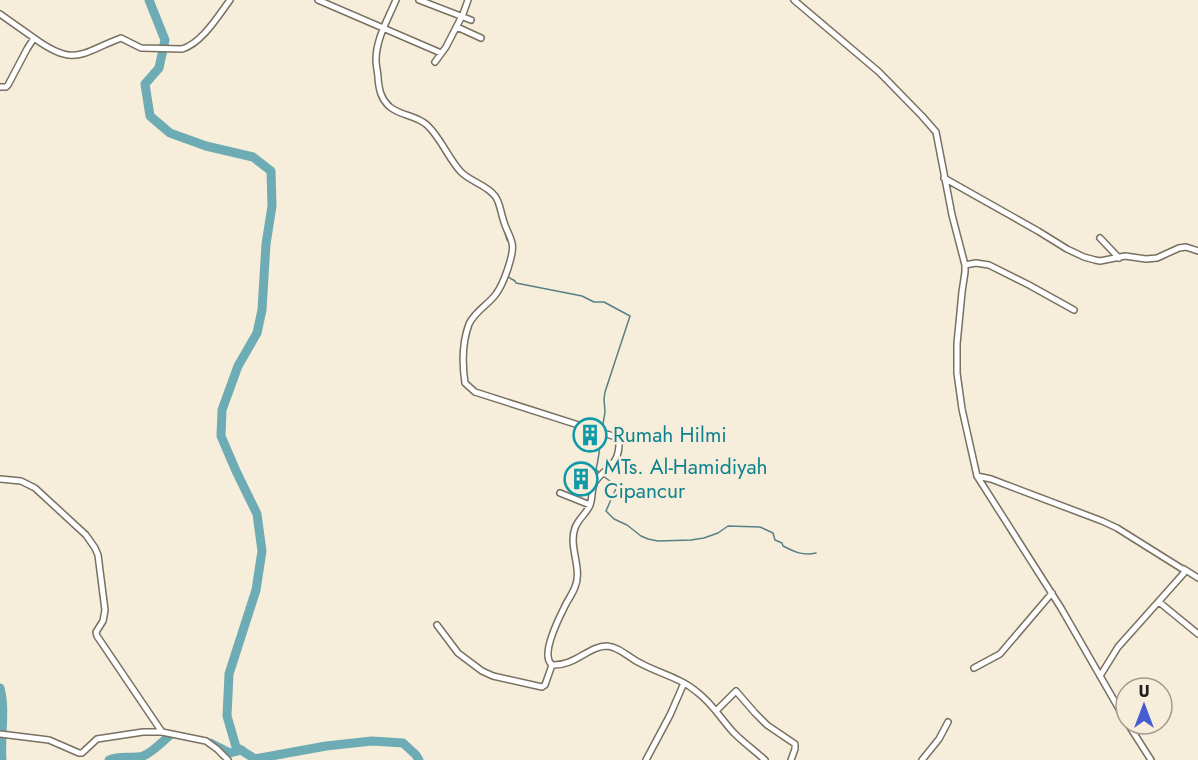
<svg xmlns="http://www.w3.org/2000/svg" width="1198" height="760" viewBox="0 0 1198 760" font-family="Jost,sans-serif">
  <rect width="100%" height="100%" fill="#f7eddb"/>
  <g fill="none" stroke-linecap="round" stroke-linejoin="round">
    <path stroke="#568186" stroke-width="1.5" d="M484,190L494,199L499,213
      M504,229L507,240H509
      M508,277L515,281L516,283L582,296L594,302H604L630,316L605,392L604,399L605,412L602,430
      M599,473L596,469C599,458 600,446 601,435
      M603,476L617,486L606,511L614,519L627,525L641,536L648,539L658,541L691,540L704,538L718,533L728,526L760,527L773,533L775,540L782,543L783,546C795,552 803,556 816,553"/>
    <path stroke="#6dacb5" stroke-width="9" d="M149,0L165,40L159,68L145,84L150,116L170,133L206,146L253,157L271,171L272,206L266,244L262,310L257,333L238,366L222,410L221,436L236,471L257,514L262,551L256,590L229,674L227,716L236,747L255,759L326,746L372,741L403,743L416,755L419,760
      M0,688C6,710 0,736 2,760
      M210,743L230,753L242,750
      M109,760C120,755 131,759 143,756C153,752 162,742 170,735"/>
    <g stroke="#797061" stroke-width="8">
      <path id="minor" d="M318,0L441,53
        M396,0C388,19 376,39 376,60C376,66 378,73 378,78C379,90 381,99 390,107C401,116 416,115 427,125C441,138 448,158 461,172C471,182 487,185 495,196C500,202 501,214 504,222C506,229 510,235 512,243C515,253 503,285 496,294C488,305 475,311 469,324C462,343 462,363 465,383L475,392L616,437L619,440C620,466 607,465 595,482C591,489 593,497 590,505C587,513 578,519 575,528C568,547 583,569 575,587C572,595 567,601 564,608C558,620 547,644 548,656C548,660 549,662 552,665C576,666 588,646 607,646C620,647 629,658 640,663C658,673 681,678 697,692C712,703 721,719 734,733C744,743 755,751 765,760
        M419,0L471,20
        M794,0L879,72L922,116L936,132L952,215L965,265V272L962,292L957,344V373L962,409L977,476L1061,608L1126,721
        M0,14L34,38
        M457,27L481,38
        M435,62L446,47L463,14L468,0
        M0,87H6L8,85L27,49L34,38C75,68 81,53 121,38L141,48L182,49C202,43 218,16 230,0
        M944,178L1038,231L1067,249L1084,257L1095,260L1100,261L1125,256L1146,259L1157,258L1179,248L1186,247L1198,251
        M1100,238L1119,258
        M965,265L976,263L989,265L1029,285L1074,310
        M977,476L991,479L1102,521L1117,528L1184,570V573L1118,647L1100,676
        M0,479L21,481L35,488L86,535L95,548L98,555L105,610L103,621L96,632L97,636L162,732
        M560,493L590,505
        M1184,569L1198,578
        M1159,602L1198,634
        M437,625L458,653L482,671L493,676L542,687L545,685L552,665
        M974,668L1000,654L1052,593
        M717,710L736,691L755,713L767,725L795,744V749L791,760
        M1128,724L1151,760
        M0,734L49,740L79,753H82L97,739L143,732H162L206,741L217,749L228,760
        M646,760L670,715L684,683
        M922,760L939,739L948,722"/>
    </g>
    <use href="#minor" stroke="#fff" stroke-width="5"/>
  </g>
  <defs>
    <g id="building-ring" transform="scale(1.725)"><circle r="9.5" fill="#f7eddb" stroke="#0f9aa8" stroke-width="1.5"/><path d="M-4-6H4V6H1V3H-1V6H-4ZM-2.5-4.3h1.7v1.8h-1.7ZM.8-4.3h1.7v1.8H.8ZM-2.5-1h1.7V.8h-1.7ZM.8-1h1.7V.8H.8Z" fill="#0f9aa8"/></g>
  </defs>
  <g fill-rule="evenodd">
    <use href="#building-ring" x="590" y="435"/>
    <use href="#building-ring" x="581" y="479"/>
  </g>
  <g text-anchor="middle" stroke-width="5" stroke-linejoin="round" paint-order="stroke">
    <g font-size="21" fill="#0d838f" stroke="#f7eddb" text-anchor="start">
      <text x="613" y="442">Rumah Hilmi</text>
      <text x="604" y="474">MTs. Al-Hamidiyah<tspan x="604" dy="24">Cipancur</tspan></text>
    </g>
  </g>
  <g transform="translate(1144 706)"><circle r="28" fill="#f7eddb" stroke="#a29a8d" stroke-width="1.5"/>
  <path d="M0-4.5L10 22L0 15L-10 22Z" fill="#465dd1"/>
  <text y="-9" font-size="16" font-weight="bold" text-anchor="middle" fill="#221e18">U</text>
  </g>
</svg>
